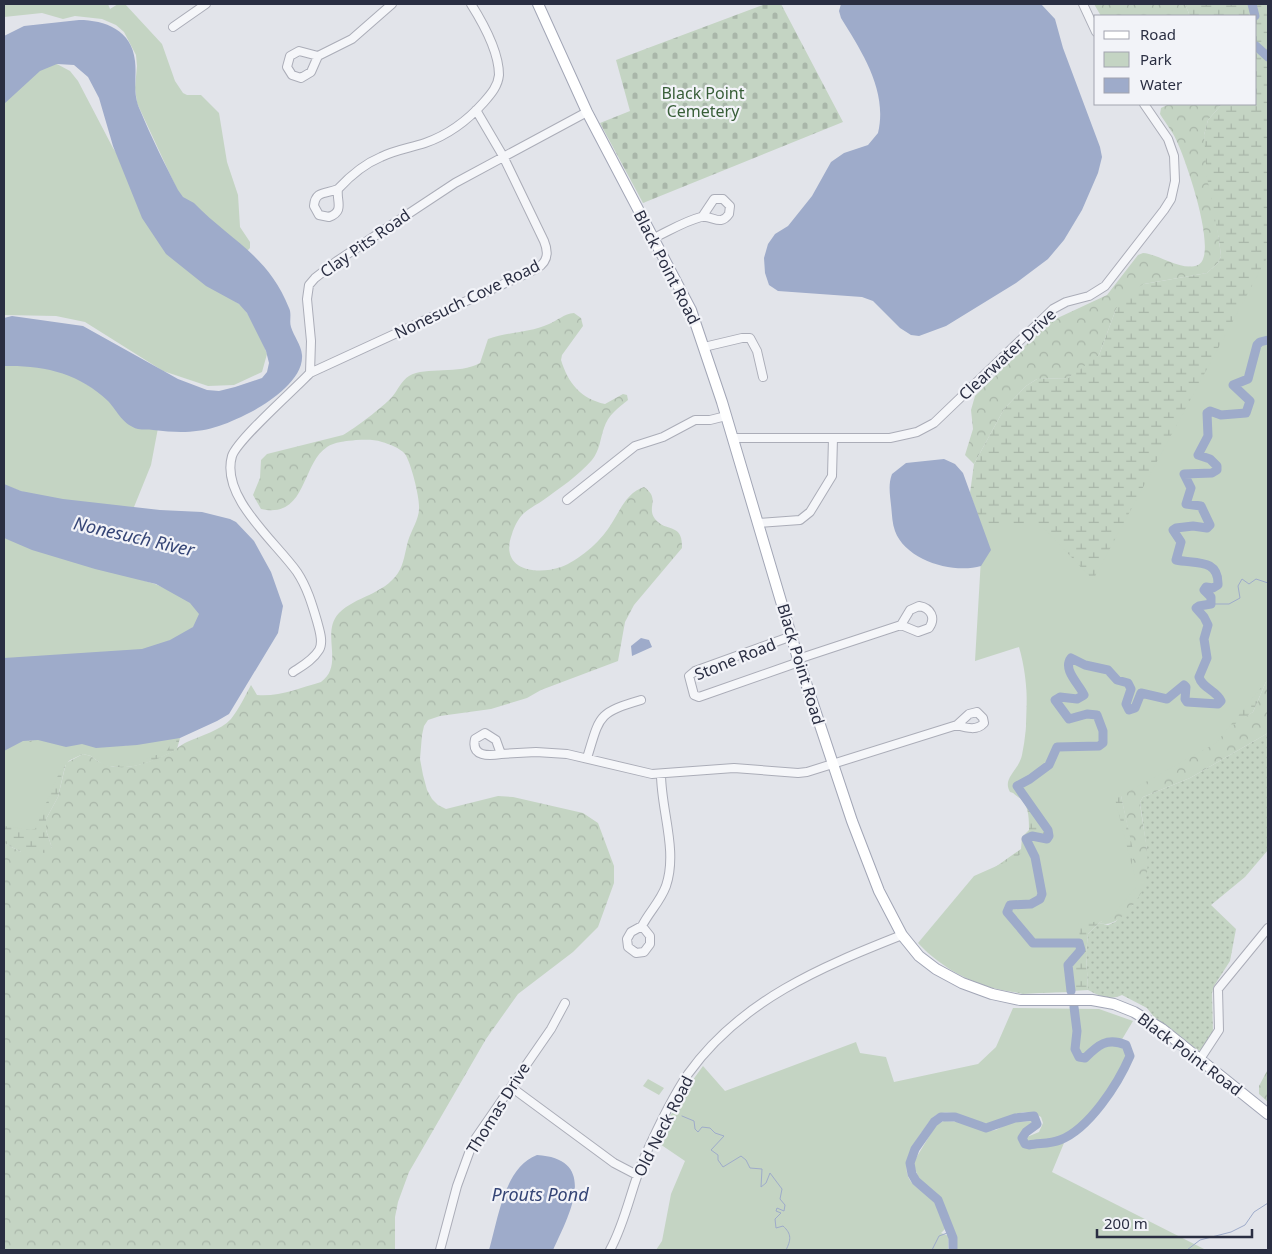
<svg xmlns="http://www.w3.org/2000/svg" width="1272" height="1254" viewBox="0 0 1272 1254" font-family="'Noto Sans',sans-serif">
  <defs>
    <pattern id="grass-dots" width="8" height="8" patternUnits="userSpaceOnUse" patternTransform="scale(1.25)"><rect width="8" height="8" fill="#c4d4c3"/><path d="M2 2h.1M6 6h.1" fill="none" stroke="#a9b6a9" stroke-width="1.8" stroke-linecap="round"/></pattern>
    <pattern id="forest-crowns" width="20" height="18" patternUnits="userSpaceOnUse" patternTransform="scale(1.25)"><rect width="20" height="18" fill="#c4d4c3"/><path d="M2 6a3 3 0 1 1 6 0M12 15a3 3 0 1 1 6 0" fill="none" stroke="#a9b6a9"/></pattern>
    <pattern id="wetland-marsh" width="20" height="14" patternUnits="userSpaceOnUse" patternTransform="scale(1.25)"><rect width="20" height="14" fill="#c4d4c3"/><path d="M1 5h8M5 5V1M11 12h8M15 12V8" fill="none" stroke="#a9b6a9"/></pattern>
    <pattern id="cemetery-stones" width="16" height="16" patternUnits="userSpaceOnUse" patternTransform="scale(1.25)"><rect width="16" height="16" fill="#c4d4c3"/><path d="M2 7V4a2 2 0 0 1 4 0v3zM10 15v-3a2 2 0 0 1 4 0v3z" fill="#a9b6a9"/></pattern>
  </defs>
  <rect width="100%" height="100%" fill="#e2e4ea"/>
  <path fill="url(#grass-dots)" d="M1268,733V850L1245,877L1211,905L1236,929L1230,961L1214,986L1212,993L1213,1033L1201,1051L1198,1050L1154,1017L1147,1008L1122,995C1109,1001 1100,996 1088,990L1086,953L1088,934L1099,923L1108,925L1115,922L1133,905L1147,852L1140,802L1143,797L1190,778Z"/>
  <path fill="url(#forest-crowns)" d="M1094,4H1185L1190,16H1101Z
    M1169,104H1222L1208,120L1204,135L1219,240L1221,256L1218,263L1207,273L1144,284L1116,309L1099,355L1093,362L1068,378L1037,379L1026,386L1004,409L974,464L965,455L973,429L971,410L975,396L1049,322L1107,295L1138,255L1143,253C1159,254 1182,272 1198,265C1219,255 1186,161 1178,144C1174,133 1166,124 1160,114L1161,108Z
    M574,313L581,318L583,326L562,355L561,360C568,383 581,399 605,404L623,394L627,395L628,400C618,408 608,415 604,428C600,439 600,450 592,460C578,476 560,488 542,501C536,505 528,509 523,514C518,519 514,527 512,534C499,569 534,576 561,567C578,561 600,542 610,526C620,511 626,493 644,487C661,499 646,507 655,519C666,533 683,522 682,548L634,605L625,622L618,661L541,690L527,698L491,709L440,716L428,720L424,726L422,735L420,759L423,775L427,790L432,799L438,805L446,809L498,796L513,797L583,813L598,823L614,866V883L598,927L573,952L518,994L486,1039L409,1172L398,1202L395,1217V1250H4V843L21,852L52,848L46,830V819L58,797L66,763L83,754L91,756C113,776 144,765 167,754C175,751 180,745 187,742C200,736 221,730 231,719C239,709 245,696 251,685L257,695C279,697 300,688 321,682C345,665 320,633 339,613C356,596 383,595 398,573C404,564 405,552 408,541C411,531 419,519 419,509C420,498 411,463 405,454C400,448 389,444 382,442C373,439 365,440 356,440C347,441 334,442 327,447C301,464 307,519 261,509L253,495L260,478L261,460L267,454L343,435C354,429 383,407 392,397C398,390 401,381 409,376C426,366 459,375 480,363L488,339C507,332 529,333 549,324C558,320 564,314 574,313Z
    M1268,677V733L1190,778L1143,797L1140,802C1144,845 1161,878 1126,913C1117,921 1111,926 1099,923L1112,914L1128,829L1120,791L1253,712Z
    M1268,1069V1102L1259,1094V1086Z"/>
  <path fill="url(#wetland-marsh)" d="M1185,4H1268V677L1253,712L1202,746L1120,791L1134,855L1126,883L1112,914L1099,923L1088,934L1086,953L1088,990L1023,994L997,988L981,877L1021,849L1022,837L1029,830C1029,820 1029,809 1023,801C1019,796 1014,796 1011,790L1025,768L1028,658L970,493L974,464L1004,409L1026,386L1037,379L1068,378L1099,355L1116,309L1125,294L1144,284L1207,273L1218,263L1221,256L1219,240L1207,177L1204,135L1208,120L1222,104H1256V16H1190Z
    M180,738L177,749C153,763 115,778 91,756L83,754L66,762L58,797L46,819V830L52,848L49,853L21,852L4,843V751L23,741L38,740L108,748Z"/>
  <path fill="url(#cemetery-stones)" d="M765,4H781L843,122L643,203L600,123L630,111L616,60Z"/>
  <path fill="#c4d4c3" d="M4,4H108L110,9L118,4H125L162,44L175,81L183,93L187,95H201L219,113L227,162L238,195L240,227L250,242V248L247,251L181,198L137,103L135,88L137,66L136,55L124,32L116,25L102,19L75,16L63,19L42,13L4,17Z
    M55,63L70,71L78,81L113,148L208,283L242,306L257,327L267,354L262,372L234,385L208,386L163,371L85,322L56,316L4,315V101L42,68Z
    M1268,256V679L1216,743L1115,799L1137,886L1109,920L1078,924L1081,943C1076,952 1067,956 1064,966L1069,978V989L1073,992C1053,992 1033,994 1014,992C978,988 942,969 918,943L974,876L1017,857L1026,849L1030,839L1046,842L1053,836C1050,828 1029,797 1021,790L1017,794L1010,792C1002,778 1018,772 1022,755C1029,721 1029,681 1019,647L975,661L983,524H1040L1093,580Z
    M25,362L65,371L158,428L151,465L134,507C93,506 42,501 4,485V364Z
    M4,538L155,584C172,591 191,599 201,614L195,626L179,637L145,650L4,660Z
    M182,736L171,744L166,752C152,756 117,770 104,765C98,762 95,756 89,753L73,756L59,773L35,829L31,830L4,826V748L14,741L29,740L30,743L34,739L123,744L126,752L127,744Z
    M1013,1008L1099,1009L1133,1021L1118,1046L1127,1051V1055C1106,1095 1080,1145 1027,1141V1137L1039,1132L1043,1123L1041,1117C1020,1103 1003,1124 986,1123C971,1123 959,1110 942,1113C932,1114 927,1126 921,1133C911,1148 899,1170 913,1184C918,1190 927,1192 932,1197C937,1202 943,1221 946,1228L941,1233L949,1236L948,1250H656L662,1241L671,1194L685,1161L657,1142L679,1099L703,1066L725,1091L856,1042L860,1053L886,1057L894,1082L978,1064L996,1047Z
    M648,1079L664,1088L659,1095L643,1086Z
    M944,1121L963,1122L987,1131L996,1130L1011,1122L1033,1121L1020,1135L1021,1146L1029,1149L1046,1144L1064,1143L1052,1172L1206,1250H955V1232L945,1214L943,1201L934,1191L920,1182L913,1163L936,1125Z"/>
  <path fill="#9eabca" d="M841,4H1041L1055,19L1063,48L1100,147L1102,157L1098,173L1082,210L1064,240L1048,259L1016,283L946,326L919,336L911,335L900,328L873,301L862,297L778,291L769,285L765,273L764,258L768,244L775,234L788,226L812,196L831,162L844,153L868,145L878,133C888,91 862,52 841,18L839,11Z
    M79,20C105,20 132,30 135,61C137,78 132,93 140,110C151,137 165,164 178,190L183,197L194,203C231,241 268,255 289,308C292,314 289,321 291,327C294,337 301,344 302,355C304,379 270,402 251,412C214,431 194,435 153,430C148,429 143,430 138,429C123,425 118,412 108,401C79,373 43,365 4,366V318L12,316L83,326L178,379L207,390L219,391L235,387L262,378L267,372L269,363L266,351L247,313L239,304L206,286L166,254L142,218L113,146L99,98L88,77L74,65L57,64L40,71L4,104V36L24,26Z
    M944,459L955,464L963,473L991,550L981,566C954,574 906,561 895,531C892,523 892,513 891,505C890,495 888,484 892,474L906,463Z
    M4,484L21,491L63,499L160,510L202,512L230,519L236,522L254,541L271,572L283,606L278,633L229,714L217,721L180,738L137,745L96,748L82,744L66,747L38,740L23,741L4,751V658L142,649L170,640L193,627L199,614L190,603L156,584L95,569L32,550L4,538Z
    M641,638L649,640L652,647L632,656L631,646Z
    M537,1155C600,1159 569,1215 553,1250H489C498,1220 504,1167 537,1155Z"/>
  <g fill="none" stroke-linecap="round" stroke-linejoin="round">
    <path stroke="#9eabca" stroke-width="1" d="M1211,604H1229L1240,598L1238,586L1242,579L1249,584L1256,579L1268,583
      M682,1116L694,1121L695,1129L698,1132L702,1127L710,1128L715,1133L724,1136L711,1150L718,1155V1160L723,1167L741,1156L746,1160L750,1168L762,1169L761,1187L766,1183L770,1173L782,1189L780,1199L785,1205L784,1211L777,1208L776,1211L781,1213L775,1219L776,1228L783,1226C792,1234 791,1240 786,1250
      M932,1250L939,1236L950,1232
      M1187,1250L1200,1240L1231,1232L1245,1225L1254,1212L1268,1203"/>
    <path stroke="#9eabca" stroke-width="9" d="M1252,4L1255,16
      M1256,46L1268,57
      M1071,991L1068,965L1081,950L1079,943H1033L1007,912L1010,905L1031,904L1040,899L1042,894L1035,857L1026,839L1032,836L1047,839L1049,836L1048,830L1017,786L1030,779L1049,765L1057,747L1099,746L1103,743V731L1097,715L1087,714L1069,719L1055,700L1060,697L1077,699L1084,695C1080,685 1062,670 1071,658L1085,665L1108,670L1117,680L1128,683L1131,689L1126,704L1129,710L1135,708L1141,693L1167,699L1184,685L1186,687L1185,699L1187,702L1218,704L1221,701C1217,691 1202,688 1199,677L1207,658L1204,639L1208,625L1204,617L1196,608L1199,606L1211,604V597L1204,590L1206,587L1213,588L1218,585C1219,558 1195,564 1176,560L1181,542L1173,530L1176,528L1193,526L1207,528L1210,525L1201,506L1186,504L1191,488L1184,474L1212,473L1217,470V466L1210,459L1198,455L1208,436L1207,413L1210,411L1221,415L1246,413L1250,401L1233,385L1248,379L1257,345L1260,342L1268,340
      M953,1250V1238L938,1200L916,1181L912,1174L910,1163L915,1149L934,1122L941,1117H955L986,1128L1015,1118L1034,1116L1037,1124L1026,1132L1022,1138L1025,1144L1029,1145C1039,1143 1050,1144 1060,1140C1089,1129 1118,1084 1130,1056L1126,1045C1107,1037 1098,1045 1085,1058L1079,1057L1075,1049L1077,1031L1074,1007"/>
    <g stroke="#abadb8" stroke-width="10">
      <path id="minor" d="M1083,4L1096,32
        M173,27L206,4
        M299,51L318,56L311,72L301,78L292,75L287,67L290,56Z
        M318,56L352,39L392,4
        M338,189C350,176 364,164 381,157C395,150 410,148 425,143C448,135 468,120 484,102C491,94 498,86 499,75C499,52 483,23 471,4
        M338,189C336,201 345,211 329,217L319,215L314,206C315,190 327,194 338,189Z
        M654,238C669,231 685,221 701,217C713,215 720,227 729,214L730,206L723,199H714L702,217
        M704,347L742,338H750L757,351L763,377
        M310,373L536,269C548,262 549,253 544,241L503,156L476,110
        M733,438H890L917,432L934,423L1053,309L1066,302L1089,296L1105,286L1164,210L1171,199L1175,181L1174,156L1168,139L1144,104
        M567,500L635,446L663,437L695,420H710L726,416
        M759,523L800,520L810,512L832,476L833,438
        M919,606C931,608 936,618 929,628L918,632L901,625L910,610Z
        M792,636L695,671L689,676L694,695L699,697L799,662
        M798,659L901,625
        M293,672C302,666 313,660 319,650C324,642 319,629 317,621C312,604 307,587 297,572C276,542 220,497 232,456C238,439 294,390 310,373L311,341L307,299L309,285L315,278L337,261L455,183L587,112
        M977,712L983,718L984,723C977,731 967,728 957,725L969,714Z
        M485,733L496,740L501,754C489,756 471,757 475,739Z
        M501,754L536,752L567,754L652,774L734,768L798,773L807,772L957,725
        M587,758C600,716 597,713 641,700
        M642,926C649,912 660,902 666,886C678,851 661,810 661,774
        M642,926L650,936V944L644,952L636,953L628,947L627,939L631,932Z
        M1200,1059L1219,1030L1218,989L1268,928
        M511,1087L614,1163L637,1175
        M440,1250L457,1186L473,1142L551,1029L565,1003
        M610,1250C626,1221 631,1188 644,1158C657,1129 671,1099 688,1074C741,1000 821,967 902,935"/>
    </g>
    <g stroke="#a2a6b6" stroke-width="12">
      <path id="major" d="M538,4L587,112L691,310L722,402L799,662L852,821L879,891L902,935L919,956L936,969L962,983L992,994L1020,1000H1092L1114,1004L1134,1012L1162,1029L1268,1114"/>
    </g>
    <use href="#minor" stroke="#f5f6f9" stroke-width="8"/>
    <use href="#major" stroke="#fff" stroke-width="10"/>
  </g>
  <g text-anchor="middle" stroke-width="4.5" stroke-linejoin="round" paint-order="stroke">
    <g font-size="16" fill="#385e38" stroke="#f2f3f8">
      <text x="703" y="99">Black Point<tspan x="703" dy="18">Cemetery</tspan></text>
    </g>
    <g font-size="16" fill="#2a2e42" stroke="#f2f3f8">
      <text transform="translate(365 243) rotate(-35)" y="6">Clay Pits Road</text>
      <text transform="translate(667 267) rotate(63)" y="6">Black Point Road</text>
      <text transform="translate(467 299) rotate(-26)" y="6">Nonesuch Cove Road</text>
      <text transform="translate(1007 354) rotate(-43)" y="6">Clearwater Drive</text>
      <text transform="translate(735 659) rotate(-22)" y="6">Stone Road</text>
      <text transform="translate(801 664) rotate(73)" y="6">Black Point Road</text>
      <text transform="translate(1190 1054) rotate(37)" y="6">Black Point Road</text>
      <text transform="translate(498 1108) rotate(-58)" y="6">Thomas Drive</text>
      <text transform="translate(663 1126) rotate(-63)" y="6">Old Neck Road</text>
    </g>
    <g font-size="18" font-style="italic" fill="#354576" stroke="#f2f3f8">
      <text transform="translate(134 537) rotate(13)" y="6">Nonesuch River</text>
      <text x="540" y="1201">Prouts Pond</text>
    </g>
  </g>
  <rect width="1272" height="1254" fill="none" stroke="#2a2e42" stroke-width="10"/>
  <rect x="1094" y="15" width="162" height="90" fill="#f2f3f8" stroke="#a2a4af"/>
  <rect x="1104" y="31" width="25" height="8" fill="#ffffff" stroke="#a2a4af"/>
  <text x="1140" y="40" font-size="15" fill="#2a2e42">Road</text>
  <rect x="1104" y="52" width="25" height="15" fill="#c4d4c3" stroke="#a2a4af"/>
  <text x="1140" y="65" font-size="15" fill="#2a2e42">Park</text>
  <rect x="1104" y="78" width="25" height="15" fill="#9eabca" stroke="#a2a4af"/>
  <text x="1140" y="90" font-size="15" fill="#2a2e42">Water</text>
  <path d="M1097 1229v8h155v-8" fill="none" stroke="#2a2e42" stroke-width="2.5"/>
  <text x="1104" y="1229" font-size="15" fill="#2a2e42" stroke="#f2f3f8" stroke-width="4" paint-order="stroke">200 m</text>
</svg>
